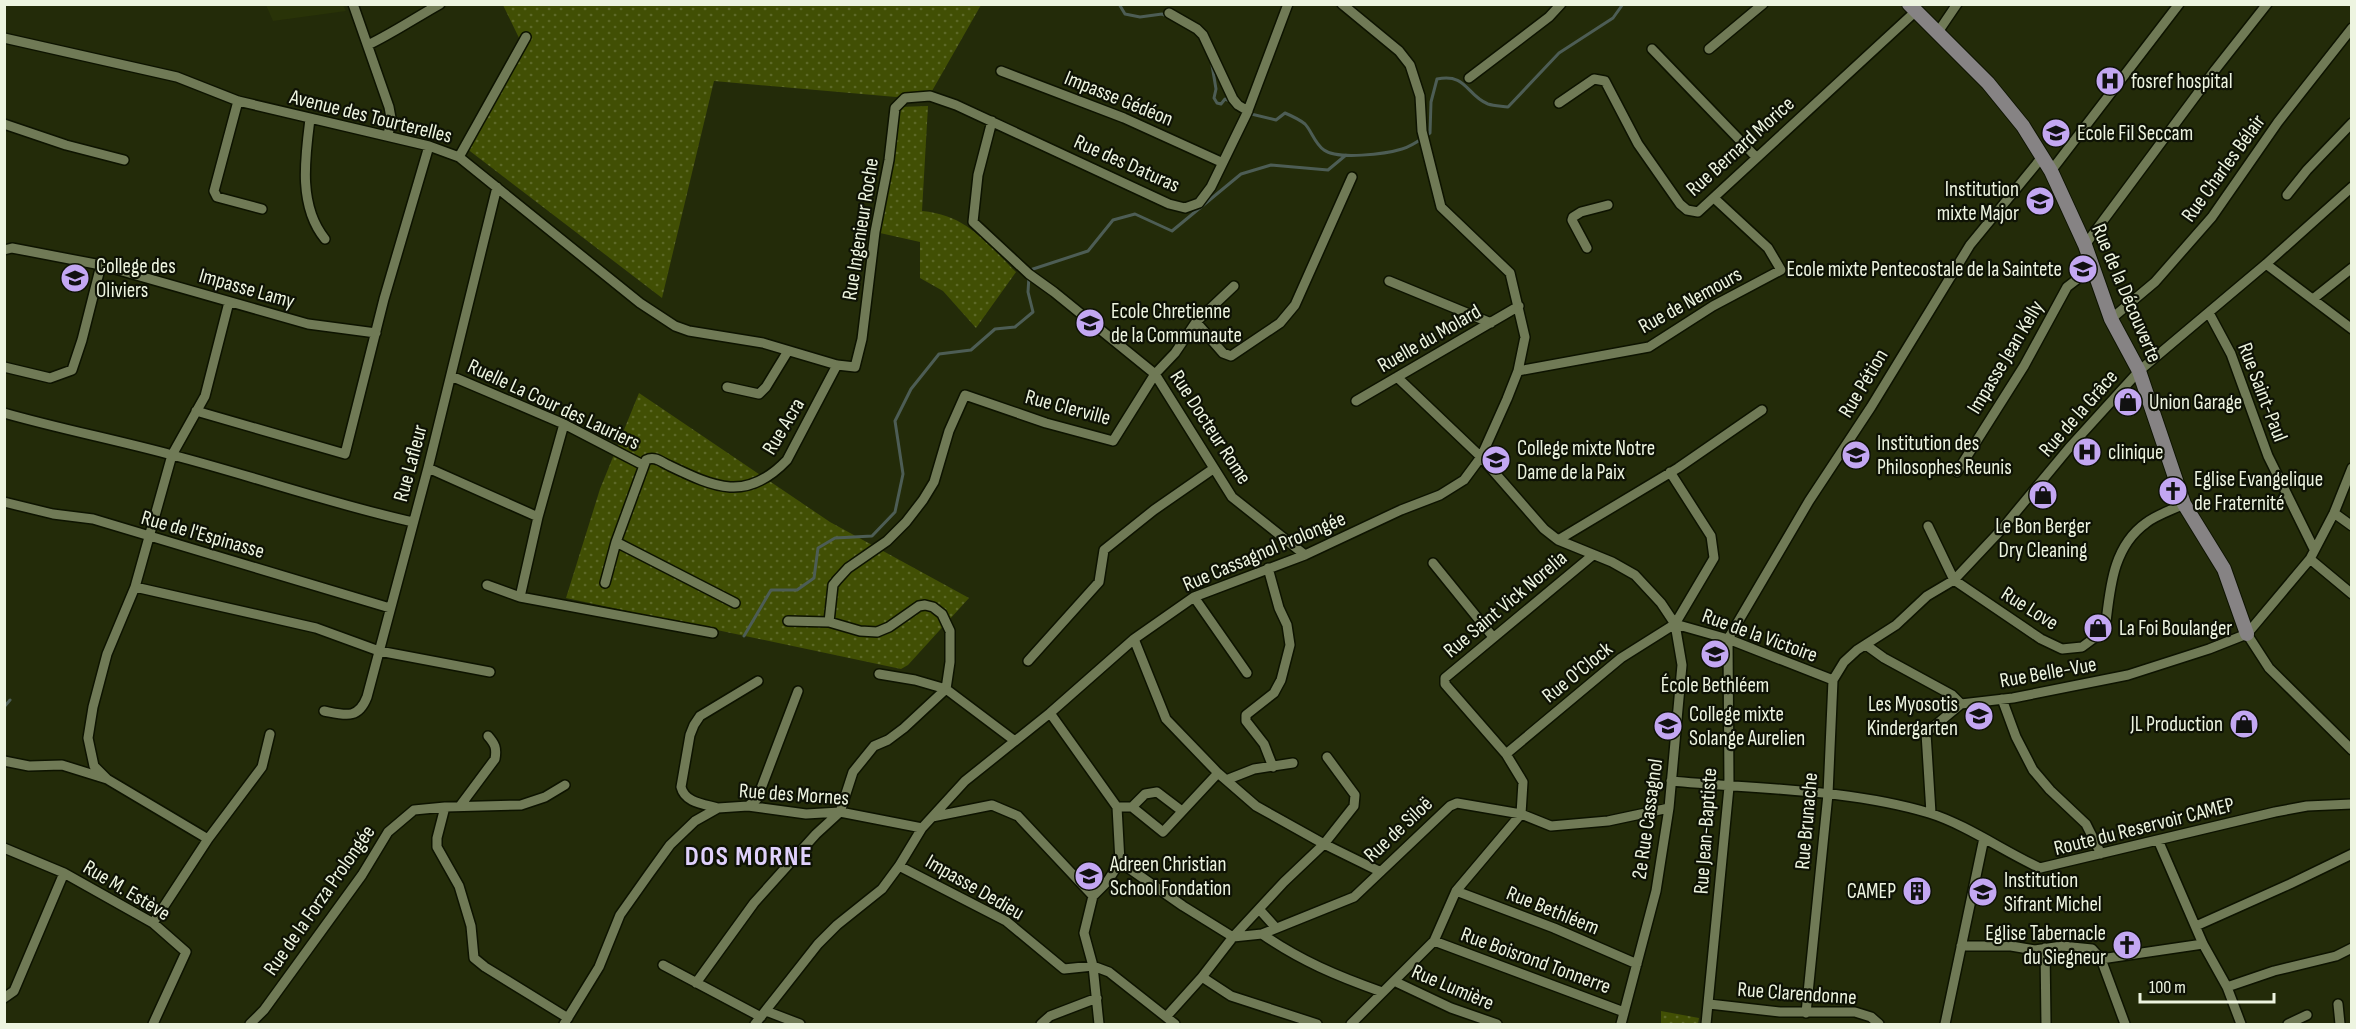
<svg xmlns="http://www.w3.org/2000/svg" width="2356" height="1029" viewBox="0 0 2356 1029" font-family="'Sofia Sans Condensed',sans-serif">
  <defs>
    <pattern id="grass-dots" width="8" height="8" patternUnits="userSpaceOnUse" patternTransform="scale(1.5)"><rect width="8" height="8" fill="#414f04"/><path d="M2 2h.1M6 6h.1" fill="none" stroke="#5d6928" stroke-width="1.8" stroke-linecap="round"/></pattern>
  </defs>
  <rect width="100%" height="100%" fill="#232b09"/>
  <path fill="#293308" d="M266,5H343L346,11L273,21Z"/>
  <path fill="url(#grass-dots)" d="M503,5H981L932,91L896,97L714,81L662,298L462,145L520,40Z
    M928,106L922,211C967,215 985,242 1016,272L976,328L943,291L920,278V242L880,233L898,107Z
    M639,393L830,522L969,598L908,665L901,669L566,598L600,489Z
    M1661,1011L1699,1018L1698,1024H1661Z"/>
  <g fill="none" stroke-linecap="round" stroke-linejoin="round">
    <path stroke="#4d5d55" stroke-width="3" d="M1119,4L1125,14L1140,17L1162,14L1168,17
      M1212,65L1216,89L1214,98L1217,103L1221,104L1225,99L1230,101
      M1247,113L1276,120L1285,113C1292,116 1299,119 1305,124C1311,130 1315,144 1324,150C1337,160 1386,154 1402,149C1413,146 1421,139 1430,133L1431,102L1437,79C1467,73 1466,95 1488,104C1494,106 1502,106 1508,107L1559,53L1613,18L1623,4
      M1030,270L1088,251L1113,220L1135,214L1172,231L1241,174L1271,165L1328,170L1346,155
      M744,636L771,590H797L814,578L818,548L835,538L872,536L895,512L903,474L895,421L911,389L939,354L971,350L995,329L1015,327L1033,312L1028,292L1029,276
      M4,707L10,700"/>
    <g stroke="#0d1300" stroke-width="12">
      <path id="street" d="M353,4L389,107L391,118L388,136
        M1169,13L1197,29L1203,35L1233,99L1238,105L1248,111
        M1938,32L1957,4
        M4,38L177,77L238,101L429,146L459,157L640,303L675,326L689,331L763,343L837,365L855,367L862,339L875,232L889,160L895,108L905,98L930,96L956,105L1169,204L1185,208L1199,203L1211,187L1247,113L1288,4
        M368,45C393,33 415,18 440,4
        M1652,49L1756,157
        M1709,49L1763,4
        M1001,71L1124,118L1221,162
        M1469,78L1549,17L1561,4
        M238,101L214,191L217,197L262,209
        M1559,103L1594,79L1605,81L1638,144L1680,204L1687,210L1698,212L1916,11
        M310,119C305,158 298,206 325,239
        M992,121L978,175L973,222L1029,274L1054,292L1155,374L1232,497L1305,555
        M4,124L66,145L124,160
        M459,157L526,37
        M2051,171L2179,4
        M2287,195L2307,170L2352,123
        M2085,245L2215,70L2267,4
        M1587,248L1572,220L1573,217L1581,212L1608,205
        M4,250L12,248L101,265L308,324L376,333
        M2266,264L2352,329
        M1389,281L1491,323
        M2313,299L2352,268
        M2209,313L2231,354L2268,456L2314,549
        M2111,319L2155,282L2212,217L2278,122L2352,28
        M1196,322L1223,353L1231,356L1280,323L1295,305L1352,177
        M4,367L50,378L72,370L82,340L101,265
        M1518,371L1649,347L1713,306L1781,270L1768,248L1714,198
        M451,376L564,424L643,465
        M1397,377L1481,457L1544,529L1558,540L1612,562L1635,575L1661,603L1675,624L1682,665L1669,808L1656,891L1621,1024
        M727,387L759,394L766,387L788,351
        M1356,401L1519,306
        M196,411L345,454L384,299L429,146
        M4,413C60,429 117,440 172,455C253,476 332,504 413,522
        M564,424L538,517L520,597L713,633
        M428,468L538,517
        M1957,472L2024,366L2067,287L2093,267
        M4,502L53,514L93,519L390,608
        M2334,513L2352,526
        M1928,526L1954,580L2041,639L2062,649L2082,647L2105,630C2110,592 2111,548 2146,523C2156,515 2172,510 2184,504
        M1558,540L1678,468L1762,410
        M616,542L735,603
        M2310,559L2352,594
        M1433,563L1493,637
        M1268,568L1279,608L1287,625L1290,645L1281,680L1274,693L1246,715V721L1264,744L1273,767
        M605,583L616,542L646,460C654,456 660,461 668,465C714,487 746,503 787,460L837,365
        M487,585L520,597
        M135,587L316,628L379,651L490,672
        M1194,597L1247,673
        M829,622L833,585L837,580L848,568L887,541L906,522L923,500L934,482L949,431L965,395L1046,423L1113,441L1155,374L1175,353L1196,322L1234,286
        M1675,624L1728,639L1833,680
        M2247,634L2269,668L2352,750
        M1134,639L1166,719L1218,773L1256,806L1324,844L1379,871
        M1866,645L1884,658L1952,695L1961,704L2013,698L2128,675L2209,649L2247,634L2310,559L2334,513L2352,468
        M1028,661L1099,582L1104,550L1154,510L1213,469
        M879,674L915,680L946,689L1015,741
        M2002,699L2016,737L2033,770L2050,790L2086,824L2101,854
        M324,711C345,715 358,720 367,697L428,468L497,187
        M1050,713L1117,807L1120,862L1107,882L1093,896
        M1506,754L1621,658L1675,624L1714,558L1711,536L1670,472
        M4,761L29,766L62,765L107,779L208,839
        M107,779L94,766L88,738L93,707L107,654L135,587L172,455L205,396L229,302
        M1226,780L1254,769L1293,763
        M1671,781C1755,789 1849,789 1929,813C1965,824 2005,852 2040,868L2275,812L2307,806L2352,804
        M460,806L495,759C497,748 495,744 488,736
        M748,806L757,799L798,691
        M445,807L437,838V847L459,886L471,926L474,958L485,967L568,1018
        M1117,807H1132L1163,832L1218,773
        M1132,807L1145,794L1157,792L1182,811
        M718,808C704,804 685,803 681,787L690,735L694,725L700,716L758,681
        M1931,813L1926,733L1961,704
        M932,817L992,805L1018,816L1093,896L1084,933L1093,966L1099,1024
        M2158,840L2203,944L2227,987L2241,1024
        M4,848L64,873L153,923L186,952L153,1024
        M1120,862L1183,906L1233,937
        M899,866L1006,921L1064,969L1093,966L1109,972L1175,1024
        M1456,891L1554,928L1637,964
        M1259,909L1276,928
        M153,923L208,839L262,767L270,734
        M2196,926L2290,884L2352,854
        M1262,934C1301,961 1337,976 1382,992
        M1233,937L1262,934L1354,897L1450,806L1457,803L1521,814L1551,826L1608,821L1669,808
        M1434,941L1624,1012
        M1961,946H2011L2035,950L2062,946L2092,949L2101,959L2125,1024
        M2045,948L2046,1024
        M2101,959L2203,944
        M663,965L761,1017
        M1202,977L1231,996L1317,1024
        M1396,982L1451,1008L1497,1024
        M696,983L754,903L816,834L840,812L853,772L874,746L888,740L904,728L946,689L950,662V631L942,614L933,607L925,605L919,606L889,627L877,632L860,631L829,622L788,621
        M2227,987L2274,971L2336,956L2352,948
        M4,998L14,991L64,873
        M1709,1004L1780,1012H1855L1871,1017L1879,1024
        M2338,1004L2340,1024
        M766,1011L800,1024
        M1806,1013L1828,794L1833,680L1844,662L1857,650L1896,625L1927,596L1954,580L2001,530L2069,448L2139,371L2266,264L2352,187
        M1166,1017L1202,977L1233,937L1284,882L1324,844L1354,806L1355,795L1327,757
        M250,1024L264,1010L362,875L388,832L414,810L445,807L521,805L545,797L565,785
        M564,1024L599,967L620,915L649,874L670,845L695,821L718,808L748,806L806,814L840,812L922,828
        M755,1024L818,944L837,925L882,889L899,866L922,828L965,781L1050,713L1134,639L1194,597L1305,555L1401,510L1440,495L1464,480L1481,457L1507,399L1518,371L1525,337L1510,273L1441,207L1422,131L1420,96L1410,65L1399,51L1342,4
        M1041,1024L1050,1016L1097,998
        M1351,1024L1434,941L1456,891L1521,814L1523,782L1506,754L1445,684V678L1593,555
        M1706,1024L1729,787L1728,639L1809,501L1871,407L1970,245L2043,156
        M1945,1024L1984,838
        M2288,1024L2307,1015"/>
    </g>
    <g stroke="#0d1300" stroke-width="16">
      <path id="secondary" d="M1909,4L1988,83L2023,126L2051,171L2085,245L2111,319L2139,371L2184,504L2224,569L2247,634"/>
    </g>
    <use href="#street" stroke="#707a56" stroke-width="9"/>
    <use href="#secondary" stroke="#868384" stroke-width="14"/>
  </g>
  <defs>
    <g id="hospital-disc" transform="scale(1.5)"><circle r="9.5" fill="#c3a7f2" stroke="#0e1205"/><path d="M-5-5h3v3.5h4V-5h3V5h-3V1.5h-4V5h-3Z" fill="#111"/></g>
    <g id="school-disc" transform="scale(1.5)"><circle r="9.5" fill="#c3a7f2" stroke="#0e1205"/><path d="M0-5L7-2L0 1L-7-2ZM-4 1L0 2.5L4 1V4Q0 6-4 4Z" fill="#111"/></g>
    <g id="shop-disc" transform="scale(1.5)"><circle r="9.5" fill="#c3a7f2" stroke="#0e1205"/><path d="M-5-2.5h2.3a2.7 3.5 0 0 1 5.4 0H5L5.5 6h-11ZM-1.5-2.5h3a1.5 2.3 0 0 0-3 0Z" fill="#111"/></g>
    <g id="university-disc" transform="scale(1.5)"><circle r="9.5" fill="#c3a7f2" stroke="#0e1205"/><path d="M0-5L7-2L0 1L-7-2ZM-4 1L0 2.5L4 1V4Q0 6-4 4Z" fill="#111"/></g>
    <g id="church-disc" transform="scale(1.5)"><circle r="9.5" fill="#c3a7f2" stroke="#0e1205"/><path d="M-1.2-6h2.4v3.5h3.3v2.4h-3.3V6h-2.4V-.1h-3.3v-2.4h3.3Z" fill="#111"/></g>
    <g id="building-disc" transform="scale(1.5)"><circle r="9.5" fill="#c3a7f2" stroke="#0e1205"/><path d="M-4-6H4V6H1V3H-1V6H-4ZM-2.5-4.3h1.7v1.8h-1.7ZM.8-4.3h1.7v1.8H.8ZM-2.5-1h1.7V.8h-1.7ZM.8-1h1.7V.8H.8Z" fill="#111"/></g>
  </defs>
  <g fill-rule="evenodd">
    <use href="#hospital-disc" x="2110" y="81"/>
    <use href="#school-disc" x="2056" y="133"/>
    <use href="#school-disc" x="2040" y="201"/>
    <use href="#school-disc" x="2083" y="269"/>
    <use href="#school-disc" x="75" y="278"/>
    <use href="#school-disc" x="1090" y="323"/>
    <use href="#shop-disc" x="2128" y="402"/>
    <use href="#hospital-disc" x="2087" y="452"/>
    <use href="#university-disc" x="1856" y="455"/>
    <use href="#school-disc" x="1496" y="460"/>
    <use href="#church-disc" x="2173" y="491"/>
    <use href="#shop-disc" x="2043" y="495"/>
    <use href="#shop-disc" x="2098" y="628"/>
    <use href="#school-disc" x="1715" y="654"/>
    <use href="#school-disc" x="1979" y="716"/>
    <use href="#shop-disc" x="2244" y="724"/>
    <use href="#school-disc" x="1668" y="726"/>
    <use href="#school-disc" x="1089" y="876"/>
    <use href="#building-disc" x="1917" y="891"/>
    <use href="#school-disc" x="1983" y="892"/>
    <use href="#church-disc" x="2127" y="945"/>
  </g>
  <g text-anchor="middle" stroke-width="4.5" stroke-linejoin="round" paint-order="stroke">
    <g font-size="21" fill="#edf4e0" stroke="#0e1205" text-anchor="start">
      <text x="2131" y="88">fosref hospital</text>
      <text x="2077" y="140">Ecole Fil Seccam</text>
      <text x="2019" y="196" text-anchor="end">Institution<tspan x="2019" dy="24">mixte Major</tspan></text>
      <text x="96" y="273">College des<tspan x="96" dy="24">Oliviers</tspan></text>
      <text x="2062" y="276" text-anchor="end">Ecole mixte Pentecostale de la Saintete</text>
      <text x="1111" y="318">Ecole Chretienne<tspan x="1111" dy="24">de la Communaute</tspan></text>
      <text x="2149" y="409">Union Garage</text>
      <text x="1877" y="450">Institution des<tspan x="1877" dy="24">Philosophes Reunis</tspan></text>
      <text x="1517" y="455">College mixte Notre<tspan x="1517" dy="24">Dame de la Paix</tspan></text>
      <text x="2108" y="459">clinique</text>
      <text x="2194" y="486">Eglise Evangelique<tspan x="2194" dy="24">de Fraternité</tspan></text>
      <text x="2043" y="533" text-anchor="middle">Le Bon Berger<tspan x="2043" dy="24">Dry Cleaning</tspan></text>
      <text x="2119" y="635">La Foi Boulanger</text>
      <text x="1715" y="692" text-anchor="middle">École Bethléem</text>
      <text x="1958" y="711" text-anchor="end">Les Myosotis<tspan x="1958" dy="24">Kindergarten</tspan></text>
      <text x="1689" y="721">College mixte<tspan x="1689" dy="24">Solange Aurelien</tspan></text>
      <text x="2223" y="731" text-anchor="end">JL Production</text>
      <text x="1110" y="871">Adreen Christian<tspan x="1110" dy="24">School Fondation</tspan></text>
      <text x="2004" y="887">Institution<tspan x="2004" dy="24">Sifrant Michel</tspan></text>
      <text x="1896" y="898" text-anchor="end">CAMEP</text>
      <text x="2106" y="940" text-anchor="end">Eglise Tabernacle<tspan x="2106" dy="24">du Siegneur</tspan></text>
    </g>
    <g font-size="21" fill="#edf4e0" stroke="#0e1205">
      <text transform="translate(1119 98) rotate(22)" y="7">Impasse Gédéon</text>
      <text transform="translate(371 116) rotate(14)" y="7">Avenue des Tourterelles</text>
      <text transform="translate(1740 146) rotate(-42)" y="7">Rue Bernard Morice</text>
      <text transform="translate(1127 163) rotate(24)" y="7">Rue des Daturas</text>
      <text transform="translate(2223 168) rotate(-54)" y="7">Rue Charles Bélair</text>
      <text transform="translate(860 229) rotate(-81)" y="7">Rue Ingenieur Roche</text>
      <text transform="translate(247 288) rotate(16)" y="7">Impasse Lamy</text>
      <text transform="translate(2127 293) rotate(67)" y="7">Rue de la Découverte</text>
      <text transform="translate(1690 300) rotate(-29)" y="7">Rue de Nemours</text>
      <text transform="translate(1429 338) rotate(-30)" y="7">Ruelle du Molard</text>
      <text transform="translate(2005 357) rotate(-59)" y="7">Impasse Jean Kelly</text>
      <text transform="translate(1863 383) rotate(-59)" y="7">Rue Pétion</text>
      <text transform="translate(2263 392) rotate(69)" y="7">Rue Saint-Paul</text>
      <text transform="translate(554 404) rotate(25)" y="7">Ruelle La Cour des Lauriers</text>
      <text transform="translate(1068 407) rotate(15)" y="7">Rue Clerville</text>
      <text transform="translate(2078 413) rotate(-49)" y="7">Rue de la Grâce</text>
      <text transform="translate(783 426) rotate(-59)" y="7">Rue Acra</text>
      <text transform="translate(1211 427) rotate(57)" y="7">Rue Docteur Rome</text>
      <text transform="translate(410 463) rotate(-75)" y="7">Rue Lafleur</text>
      <text transform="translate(203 534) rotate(16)" y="7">Rue de l'Espinasse</text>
      <text transform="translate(1264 551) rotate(-23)" y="7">Rue Cassagnol Prolongée</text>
      <text transform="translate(1505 604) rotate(-40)" y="7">Rue Saint Vick Norelia</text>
      <text transform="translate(2030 608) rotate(32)" y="7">Rue Love</text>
      <text transform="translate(1760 635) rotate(20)" y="7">Rue de la Victoire</text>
      <text transform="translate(1577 672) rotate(-39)" y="7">Rue O'Clock</text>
      <text transform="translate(2048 672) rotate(-10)" y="7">Rue Belle-Vue</text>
      <text transform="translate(794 794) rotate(4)" y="7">Rue des Mornes</text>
      <text transform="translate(1647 819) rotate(-82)" y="7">2e Rue Cassagnol</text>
      <text transform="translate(1806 821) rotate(-85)" y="7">Rue Brunache</text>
      <text transform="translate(2144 826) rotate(-14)" y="7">Route du Reservoir CAMEP</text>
      <text transform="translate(1398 829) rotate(-43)" y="7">Rue de Siloë</text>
      <text transform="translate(1705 831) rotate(-86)" y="7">Rue Jean-Baptiste</text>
      <text transform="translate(975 887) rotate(30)" y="7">Impasse Dedieu</text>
      <text transform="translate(127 890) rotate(31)" y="7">Rue M. Estève</text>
      <text transform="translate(319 900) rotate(-55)" y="7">Rue de la Forza Prolongée</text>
      <text transform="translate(1553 910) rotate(22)" y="7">Rue Bethléem</text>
      <text transform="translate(1536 960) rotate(20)" y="7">Rue Boisrond Tonnerre</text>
      <text transform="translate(1453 987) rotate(23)" y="7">Rue Lumière</text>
      <text transform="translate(1797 993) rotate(4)" y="7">Rue Clarendonne</text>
    </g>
    <g font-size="27" font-weight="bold" letter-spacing="1.5" fill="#e0d1fc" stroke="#0e1205">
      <text x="749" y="865">DOS MORNE</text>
    </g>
  </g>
  <rect width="2356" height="1029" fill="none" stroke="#edf4e0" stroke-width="12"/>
  <path d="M2140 993v9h134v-9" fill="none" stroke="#edf4e0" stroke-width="3"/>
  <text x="2149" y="993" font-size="18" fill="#edf4e0" stroke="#0e1205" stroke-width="4.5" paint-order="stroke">100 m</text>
</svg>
